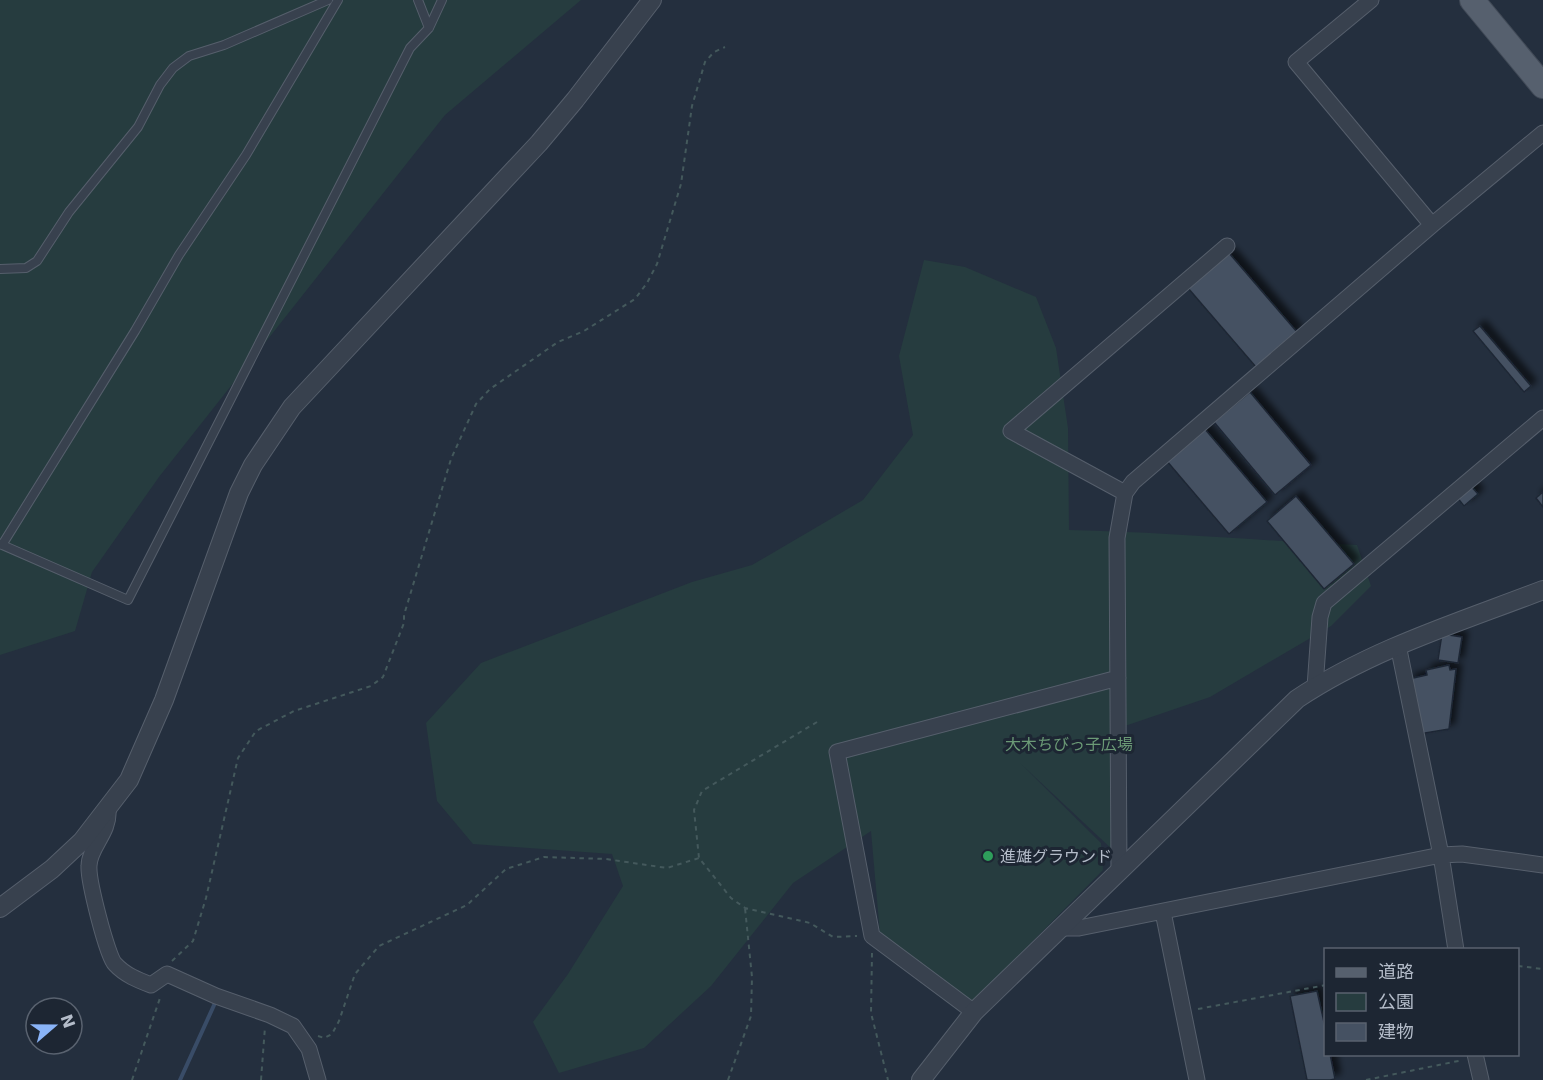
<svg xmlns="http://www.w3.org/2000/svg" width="1543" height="1080" viewBox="0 0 1543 1080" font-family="'DejaVu Sans','Noto Sans JP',sans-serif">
  <defs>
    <filter id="shadow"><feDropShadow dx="5.5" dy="-5.5" stdDeviation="3" flood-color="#0009"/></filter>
  </defs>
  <rect width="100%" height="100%" fill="#242f3e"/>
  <path fill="#263c3f" d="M0,0H581L445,115L159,477L92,572L75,631L0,655Z
    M924,260L965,267L1036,297L1056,348L1068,428L1069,530C1166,532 1261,541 1357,545L1371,586L1331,626L1210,697L1116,729L1115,852L1020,763L1101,843L1103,870L973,1002L880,934L871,831L793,883L711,986L644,1048L559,1073L533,1022L568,974L623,886L612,854L473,844L437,801L426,723L481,663L692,582L752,565L863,500L913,435L899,356Z"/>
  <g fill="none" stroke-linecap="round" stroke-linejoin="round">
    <path stroke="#394c67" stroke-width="4" d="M180,1080L215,1003"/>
  </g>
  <path fill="#455162" stroke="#1f2835" stroke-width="1.5" filter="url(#shadow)" d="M1229,253L1297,332L1256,367L1188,288Z
    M1480,326L1531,386L1524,392L1473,331Z
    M1250,392L1311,465L1275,495L1214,422Z
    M1204,428L1267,502L1229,534L1166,460Z
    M1469,484L1478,494L1464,506L1456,496Z
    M1543,492V507L1536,498Z
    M1296,496L1354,564L1324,589L1267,521Z
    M1442,634L1462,637L1458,663L1438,660Z
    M1449,665L1450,670L1456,669L1449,729L1419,734L1409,679L1427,675L1426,670Z
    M1317,991L1326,1031V1054H1330L1335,1079L1330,1080H1307L1290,996Z"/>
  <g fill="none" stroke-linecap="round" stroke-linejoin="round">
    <g stroke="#565f6c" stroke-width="10">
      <path id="service" d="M418,0L429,28
        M0,269L26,268L37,261L69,212L138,127L160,85L173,68L189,56L224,45L328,0
        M0,544L128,600L410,48L429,28L442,0
        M2,545L135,331L179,255L246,155L338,0"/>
    </g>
    <g stroke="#565f6c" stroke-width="17">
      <path id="minor" d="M1432,225L1543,133
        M1125,493L1011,431L1227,246
        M1398,645L1441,855L1456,950
        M1315,687L1320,617L1324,603L1543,418
        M108,810C110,833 89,847 89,866C88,880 107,956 115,964C125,975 138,980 151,985L167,974L216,996L270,1015L293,1026L309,1049L318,1080
        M1119,870L1117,538L1125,493L1133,482L1432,225L1296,62L1371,0
        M1163,912L1197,1080
        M1059,928H1079L1441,855L1462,854L1543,865
        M974,1012L872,936L837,752L1118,678
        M1475,1054L1481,1080"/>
    </g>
    <g stroke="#565f6c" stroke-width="20">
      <path id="tertiary" d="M0,908L52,869L82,841L129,780L164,700L239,493L253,465L292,407L539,143L575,100L652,0
        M921,1080L974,1012L1297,699C1372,649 1460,622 1543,590"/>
    </g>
    <g stroke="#414a57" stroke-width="26">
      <path id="primary" d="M1472,0L1543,86"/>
    </g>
    <path stroke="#44595c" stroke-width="2" stroke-dasharray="4.5 4.5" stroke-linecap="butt" d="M817,722L702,791L694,810L699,858L731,898L745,908L810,923L833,937L857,936
      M872,953L871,1013L888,1080
      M172,961L193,941L206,898L238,758L256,731L294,711L371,686L383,677L404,623V615L451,459L476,404L490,389L558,342L584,331L635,299L647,283L657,264L681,184L692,106L705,62L714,52L725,47
      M1518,966L1543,969
      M1198,1009L1326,985
      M318,1036L324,1038L332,1034L339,1021L355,974L379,946L467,905L506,869L544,857L606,859L667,868L699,858
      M132,1080L160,998
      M261,1080L265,1027
      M728,1080L751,1016L752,977L745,908
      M1366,1080L1463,1060"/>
    <use href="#service" stroke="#38414e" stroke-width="8"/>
    <use href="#minor" stroke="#38414e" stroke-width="15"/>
    <use href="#tertiary" stroke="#38414e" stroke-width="18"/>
    <use href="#primary" stroke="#56606e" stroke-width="24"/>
  </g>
  <circle fill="#2e9e5b" stroke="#1d2633" stroke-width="2" cx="988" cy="856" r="6"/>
  <g text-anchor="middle" stroke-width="6" stroke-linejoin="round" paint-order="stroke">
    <g font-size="16" fill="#6b9a76" stroke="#1d2633">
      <text x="1069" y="750">大木ちびっ子広場</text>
    </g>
    <g font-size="16" fill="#b4bcc9" stroke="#1d2633" text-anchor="start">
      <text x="1000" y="862">進雄グラウンド</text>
    </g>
  </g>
  <rect x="1324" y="948" width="195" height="108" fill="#1d2633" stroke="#59626f" stroke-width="1.5"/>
  <rect x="1336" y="968" width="30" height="9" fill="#56606e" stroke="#59626f" stroke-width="1.5"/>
  <text x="1378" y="978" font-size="18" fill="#b4bcc9">道路</text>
  <rect x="1336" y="993" width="30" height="18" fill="#263c3f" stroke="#59626f" stroke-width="1.5"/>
  <text x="1378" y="1008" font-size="18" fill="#b4bcc9">公園</text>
  <rect x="1336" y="1023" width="30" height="18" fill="#455162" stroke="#59626f" stroke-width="1.5"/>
  <text x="1378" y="1038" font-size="18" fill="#b4bcc9">建物</text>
  <g transform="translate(54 1026) rotate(70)"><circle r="28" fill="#1d2633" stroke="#59626f" stroke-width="1.5"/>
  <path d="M0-4.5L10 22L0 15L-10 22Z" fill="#8ab4f8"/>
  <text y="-9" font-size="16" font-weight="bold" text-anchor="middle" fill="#b4bcc9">N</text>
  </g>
</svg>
